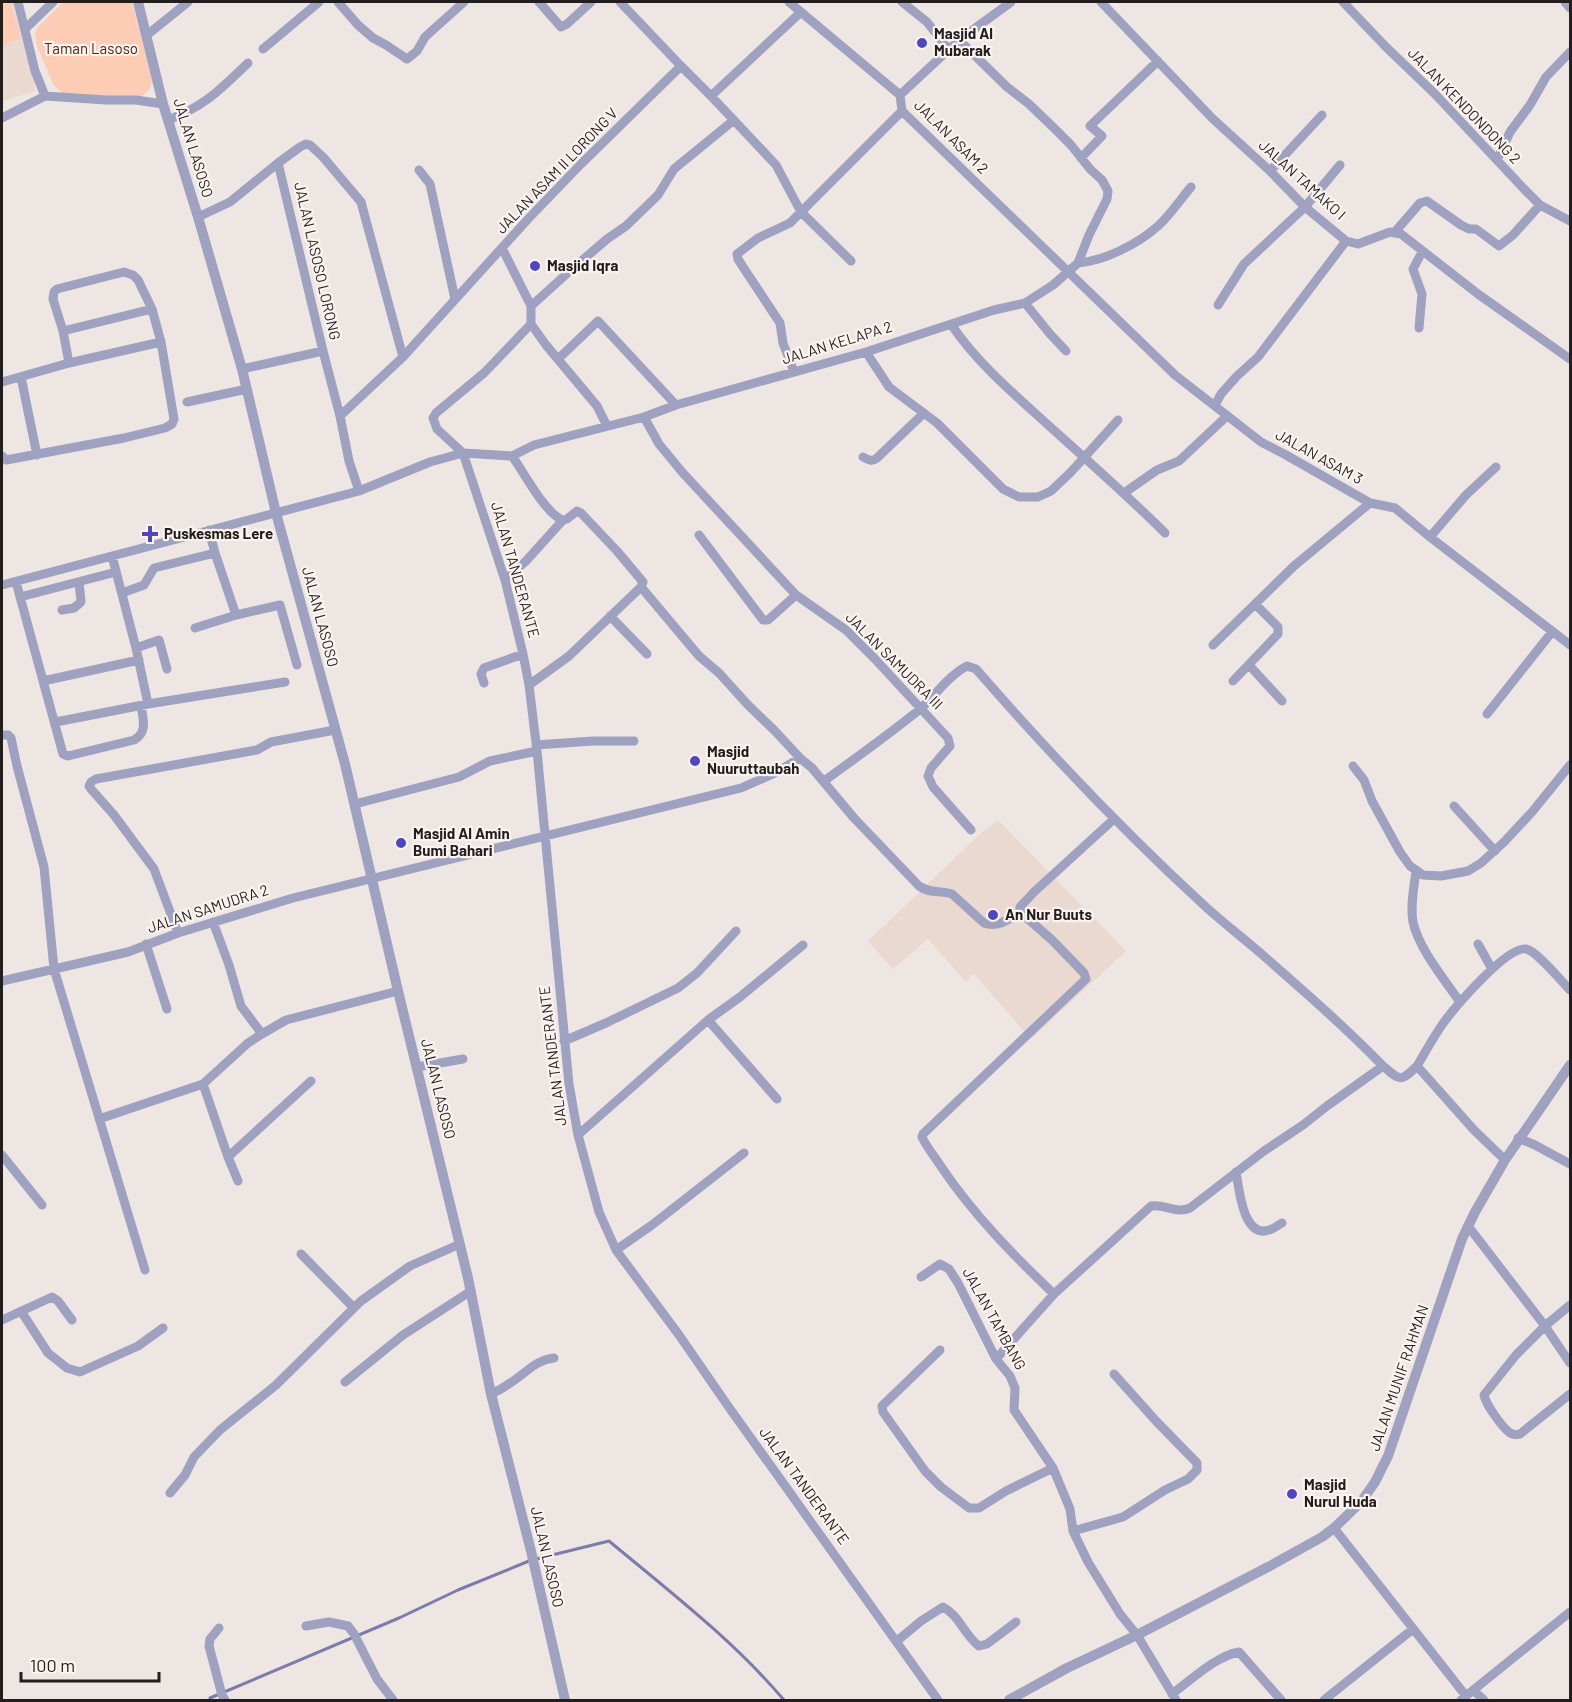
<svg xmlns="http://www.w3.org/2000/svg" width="1572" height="1702" viewBox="0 0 1572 1702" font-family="Barlow,sans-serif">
  <rect width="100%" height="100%" fill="#eee6e2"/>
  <path fill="#e9d9d1" d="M2,2H14L36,91L2,101Z
    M998,820L1126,951L1031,1039L974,974L966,982L928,939L893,969L868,941L980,834Z"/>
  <path fill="#fdccb4" d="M2,2H10L21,39L2,45Z
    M63,2H132L152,81C151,89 146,94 139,98L65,95L54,86L37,46L35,33L38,27Z"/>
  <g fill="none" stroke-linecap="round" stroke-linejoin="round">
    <path stroke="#7a7cab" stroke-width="3" d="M536,1559L609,1541C669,1591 733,1640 784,1700
      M210,1698L399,1618L458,1590L529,1561"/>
    <path stroke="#9ea1bf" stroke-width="9" d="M18,2L35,71L45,96
      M338,2L358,25L373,38L386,45L407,59L417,51L425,37L464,2
      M539,2L561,27L567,24L591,2
      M620,2L681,66
      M789,2L900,95L902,111L1175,375L1261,442L1286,455L1370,503L1395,508L1430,537L1570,645
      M902,2L927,22L949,50
      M1101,2L1212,118L1270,171L1305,207L1346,241L1358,244L1390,232L1401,234L1478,294L1570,359
      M1343,2L1386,47L1435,94L1524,189L1540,205L1570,221
      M1565,2L1570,8
      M25,29L53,2
      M147,35L188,2
      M263,49L319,2
      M900,95L959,40L1011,2
      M711,96L776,165L801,212L902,111
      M2,118L45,96L106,100H136L163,104
      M168,120C204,107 221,89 248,63
      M1081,158L1102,136L1090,126L1158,61
      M1497,160L1510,132L1530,105L1546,77L1570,52
      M278,163L300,147L306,144L310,145L323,157L361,202L403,357
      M419,170L430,184L455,299
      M1270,171L1322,115
      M198,217L230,202L278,163L323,351L340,416L349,461L359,491L430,462L463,453L512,456L534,445L644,417L676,405L866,352L994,310L1025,303L1053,285L1078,263L1089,235L1107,199L1108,191L1102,180L1090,169L1071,145L1055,129L1029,104L1007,87L959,40
      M1394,233L1420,203L1427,201L1461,225L1469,229H1476L1499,246L1513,235L1540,205
      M502,248L531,306V324L546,345L597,406L607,426
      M1078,263C1104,261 1138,244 1158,226C1170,215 1180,200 1191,187
      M1025,303L1050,334L1066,351
      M1218,305L1244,264L1305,207L1340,165
      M531,306L571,270L607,239L626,226L658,195L674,169L734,120
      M531,324L484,373L436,413L433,418L437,429L463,453L505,580L523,654L529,685L537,751L569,1084L578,1135L599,1212L616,1250L679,1335L728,1406L938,1700
      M951,324C976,362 1014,394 1047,424C1087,460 1127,495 1165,533
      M1419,328L1422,294L1413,269L1422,252
      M63,331L152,309
      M866,352L889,387L937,423L1003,489L1019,497H1038L1051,491L1071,472L1118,420
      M558,359L598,321L676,405
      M242,369L323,351
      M794,372L783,343L780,323L743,267L738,259L737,254L758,238L790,223L801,212L851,261
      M21,377L37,455
      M2,382L69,363L161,342
      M187,402L247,389
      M1215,405L1221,394L1237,376L1258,357L1346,241
      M340,416L403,357L528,219L581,164L681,66L711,96L801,12
      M644,417L659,444L682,472L796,595L846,630L875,659L948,738L950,746L931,768L928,776L933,787L971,830
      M2,456L6,460L124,438L165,428L172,424L174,419L161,342L152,309L138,280L133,275L124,272L57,289L54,292L53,299L63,331L69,363
      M512,456C524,472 545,514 563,520L567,519L577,511L581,513L617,551L643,582L641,587L569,656L529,685
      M863,457C868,460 872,462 877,458L924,413
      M1124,493L1157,470L1179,461L1227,416
      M699,535L763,620H768L796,595
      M1430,537L1466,495L1496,467
      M112,556L136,648L148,704
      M505,580L526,561L563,520
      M16,582L63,754L68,756L134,740C148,732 143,719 141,706
      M2,585L359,491
      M641,587L699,656L719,673L748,705L774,730L800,758L812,768L854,818L919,886C930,894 940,890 952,894L984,923C997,928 1008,920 1020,912
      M122,593L144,585L154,568L215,553
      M20,597L116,572
      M62,610L74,608L81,602L79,582
      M236,615L280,605L297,665
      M610,616L647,654
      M195,628L236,615L215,553L209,530
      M1213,645L1294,566L1370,503
      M136,648L159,640L167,669
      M1249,665L1282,701
      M43,681L139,660
      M1233,681L1278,634V627L1255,604
      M484,683L481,674L484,668L523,654
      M1487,714L1552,632
      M54,721H61L148,704L285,682
      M2,735H8L11,738L17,766L44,867L54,969L145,1270
      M536,745L593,741H634
      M1353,766L1364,780L1372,801L1400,852L1410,866L1423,875L1441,876L1468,871L1481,863L1504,842L1532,812L1570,765
      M824,781C856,758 888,735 919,710C935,696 948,676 967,666L976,669C1049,753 1125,833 1207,908C1226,925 1247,941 1266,958C1306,993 1346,1028 1383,1066
      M355,804L459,777L490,761L537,751
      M1454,806L1495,851
      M1416,871C1414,887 1410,906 1413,922C1419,949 1444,979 1460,1002
      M213,922L229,965L241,1006L262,1034
      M178,933L154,869L114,815L91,789L89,786L91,782L96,779L257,750L271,742L335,730
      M146,944L167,1009
      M1478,944L1492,969
      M2,981L128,952L178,933L293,898L741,788L775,773L800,758
      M708,1020L777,1099
      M564,1041L606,1023L678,988L697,973L736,931
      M417,1067L463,1059
      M203,1084L228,1157L311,1081
      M99,1119L203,1084L248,1043L262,1034L286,1020L398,991
      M578,1135L708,1020L740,997L803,945
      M1518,1138L1535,1145L1570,1164
      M2,1155L42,1205
      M228,1157L238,1181
      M1505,1160L1474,1130L1417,1066C1426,1051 1434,1036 1444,1022C1456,1006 1507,946 1526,949C1537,951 1561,981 1570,990
      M1236,1172C1239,1188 1243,1239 1269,1230C1274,1229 1278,1225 1282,1223
      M1468,1226L1545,1326L1570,1363
      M616,1250L652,1225L744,1153
      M301,1254L354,1308
      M921,1277L940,1264L949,1269L958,1283L996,1359L1010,1376L1015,1388L1014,1410L1053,1468L1070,1509L1073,1531L1088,1562L1120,1614L1137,1635L1176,1700
      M1054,1294C1013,1255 974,1215 942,1168C936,1158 927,1148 922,1137L923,1134L1086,979L1084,973L1052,940L1020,912V907L1034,892L1114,819
      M1570,1305L1545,1326L1516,1355L1484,1395C1486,1405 1502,1427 1510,1433C1515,1435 1515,1435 1520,1434L1570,1394
      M21,1311L48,1353L67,1368L80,1372L138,1346L163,1328
      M2,1320L52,1297L58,1301L72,1320
      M940,1350L882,1406L883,1412L925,1471L941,1487L969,1508H979L1006,1491L1053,1468
      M996,1359L1054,1294L1151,1206C1165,1204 1176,1214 1190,1208L1264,1151L1303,1125L1327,1106L1383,1066C1400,1081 1401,1082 1417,1066
      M345,1382L403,1335L471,1291
      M491,1394C500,1390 508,1385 516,1379C529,1370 537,1360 554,1358
      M170,1493L185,1475L194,1457L220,1430L276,1385L361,1301L410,1266L460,1244
      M1334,1528L1466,1696
      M1073,1531L1123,1517L1165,1490L1188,1479L1197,1470V1463L1156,1421L1114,1374
      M306,1626L329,1622L348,1626L354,1634L377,1679L393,1700
      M219,1628L210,1639L209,1646L222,1695L225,1700
      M897,1641L921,1621L943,1607C959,1615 965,1636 979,1646L987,1644L1016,1622
      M1473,1690L1484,1700
      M1172,1694C1191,1680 1216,1656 1239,1652L1281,1700
      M1324,1700L1413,1629
      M1461,1700L1570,1612"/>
    <path stroke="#9ea1bf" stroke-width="10" d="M138,2L163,104L198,217L242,369L276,513L345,764L398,991L468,1278L491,1394L531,1551L565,1700
      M1009,1700L1067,1668L1137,1635L1270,1566L1322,1537L1334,1528L1361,1502L1375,1482L1388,1456L1462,1239L1475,1212L1505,1160L1570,1065"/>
  </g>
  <g fill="#5047be" stroke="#fbf3ef" stroke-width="2">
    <circle cx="922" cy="43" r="6"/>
    <circle cx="535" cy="266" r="6"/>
    <path d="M147 525h6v6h6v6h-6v6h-6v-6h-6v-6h6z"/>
    <circle cx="695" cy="761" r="6"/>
    <circle cx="401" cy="843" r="6"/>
    <circle cx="993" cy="915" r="6"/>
    <circle cx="1292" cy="1494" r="6"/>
  </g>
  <g text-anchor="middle" stroke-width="4.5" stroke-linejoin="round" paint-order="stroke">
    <g font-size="15" font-weight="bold" fill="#211e1d" stroke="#fbf3ef" text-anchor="start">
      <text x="934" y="39">Masjid Al<tspan x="934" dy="17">Mubarak</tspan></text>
      <text x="547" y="271">Masjid Iqra</text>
      <text x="164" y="539">Puskesmas Lere</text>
      <text x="707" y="757">Masjid<tspan x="707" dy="17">Nuuruttaubah</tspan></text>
      <text x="413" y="839">Masjid Al Amin<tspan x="413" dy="17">Bumi Bahari</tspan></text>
      <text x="1005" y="920">An Nur Buuts</text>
      <text x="1304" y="1490">Masjid<tspan x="1304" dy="17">Nurul Huda</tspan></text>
    </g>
    <g font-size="15" fill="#53250c" stroke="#fbf3ef">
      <text x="91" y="54">Taman Lasoso</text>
    </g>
    <g font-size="15" fill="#211e1d" stroke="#fbf3ef">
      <text transform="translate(1464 106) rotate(46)" y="5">JALAN KENDONDONG 2</text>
      <text transform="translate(951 137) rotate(45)" y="5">JALAN ASAM 2</text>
      <text transform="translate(193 148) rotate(73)" y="5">JALAN LASOSO</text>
      <text transform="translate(557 171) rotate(-46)" y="5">JALAN ASAM II LORONG V</text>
      <text transform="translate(1302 180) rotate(42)" y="5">JALAN TAMAKO I</text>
      <text transform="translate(317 261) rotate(77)" y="5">JALAN LASOSO LORONG</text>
      <text transform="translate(837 343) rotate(-17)" y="5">JALAN KELAPA 2</text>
      <text transform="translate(1319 457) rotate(29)" y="5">JALAN ASAM 3</text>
      <text transform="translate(515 570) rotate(74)" y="5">JALAN TANDERANTE</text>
      <text transform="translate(320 617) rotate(75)" y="5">JALAN LASOSO</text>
      <text transform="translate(894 661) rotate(45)" y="5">JALAN SAMUDRA III</text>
      <text transform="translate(208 909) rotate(-18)" y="5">JALAN SAMUDRA 2</text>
      <text transform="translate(553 1056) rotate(-97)" y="5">JALAN TANDERANTE</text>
      <text transform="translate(438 1089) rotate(76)" y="5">JALAN LASOSO</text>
      <text transform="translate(994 1319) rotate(61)" y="5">JALAN TAMBANG</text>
      <text transform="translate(1399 1378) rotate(-71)" y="5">JALAN MUNIF RAHMAN</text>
      <text transform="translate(804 1486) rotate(54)" y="5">JALAN TANDERANTE</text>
      <text transform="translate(547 1557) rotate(77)" y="5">JALAN LASOSO</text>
    </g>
  </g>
  <rect width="1572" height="1702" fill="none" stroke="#211e1d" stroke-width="6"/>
  <path d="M21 1672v9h138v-9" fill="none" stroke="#211e1d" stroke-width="3"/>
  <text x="30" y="1672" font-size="18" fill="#211e1d" stroke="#fbf3ef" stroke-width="4.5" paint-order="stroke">100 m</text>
</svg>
